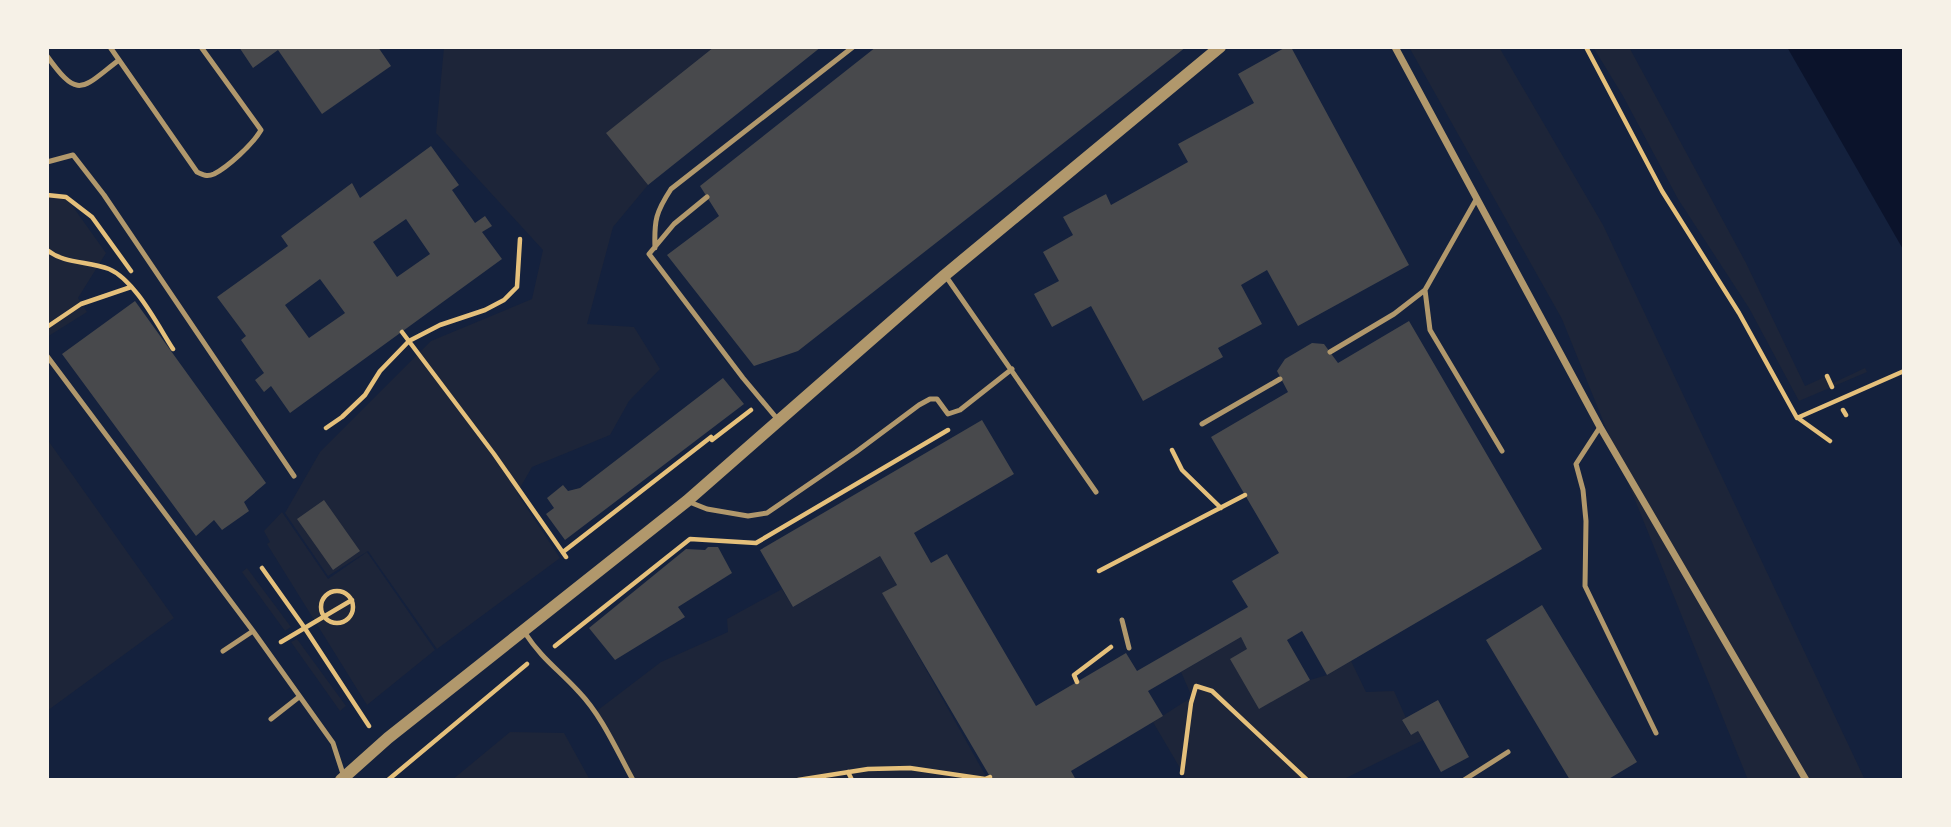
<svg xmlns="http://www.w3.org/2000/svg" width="1951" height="827" viewBox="0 0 1951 827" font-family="'Open Sans',sans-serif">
  <rect width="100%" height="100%" fill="#14213d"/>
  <path fill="#1d2539" d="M444,47H714L607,133L648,185L613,227L587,324L634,327L660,369L629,401L610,435L532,467L517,493L560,558L437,649L368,551L328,576L285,513L320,452L431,341L532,299L543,250L436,133Z
    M1409,47H1499L1603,225L1865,780H1748L1562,319Z
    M1593,47H1629L1746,263L1805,386L1827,376L1831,384L1865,368L1867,372L1799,401L1749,308L1678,199L1623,96Z
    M47,195L66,197L106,253L78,298L87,312L47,337Z
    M47,439L174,618L47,711Z
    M282,512L328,579L367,552L435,650L367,705L267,544L270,542L264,531Z
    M880,556L897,585L883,593L988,780H631L594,713L661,662L728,632L727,619L782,589L793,607Z
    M247,568L291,627L285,631L242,572Z
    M1241,637L1247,649L1310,680L1327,675L1351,661L1366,692L1394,691L1406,718L1402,720L1410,735L1418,731L1423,740L1342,780H1187L1153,722L1192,697L1181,672Z
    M297,639L346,706L340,711L291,642Z
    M510,732L564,733L590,780H452Z"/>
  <path fill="#0b132b" d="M1787,47H1904V251Z"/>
  <path fill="#48494c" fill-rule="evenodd" d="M239,47H378L391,66L322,114L278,50L253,68Z
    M714,47H821L648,185L606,133Z
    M876,47H1186L798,351L754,366L667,255L719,216L700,186Z
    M1286,47H1291L1409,265L1298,326L1267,270L1241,285L1262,324L1218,348L1223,357L1143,401L1091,306L1052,327L1034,294L1059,281L1043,252L1073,235L1063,217L1106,194L1111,205L1188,162L1178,144L1254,103L1238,74Z
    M431,146L459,185L452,190L475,223L485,216L492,226L482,232L502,259L290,413L271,386L264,392L255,380L264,373L241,340L246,336L217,297L288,246L281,236L352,183L360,198ZM406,219L430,254L397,277L373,242ZM320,279L345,313L309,338L285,305Z
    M135,301L266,483L244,502L249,511L222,530L214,520L196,536L62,354Z
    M1409,321L1542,549L1327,675L1302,631L1287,640L1310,680L1259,709L1230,659L1247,649L1241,637L1148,691L1163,716L1071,771L1076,780H992L882,593L897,585L880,556L793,607L760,550L982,420L1014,474L914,533L931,563L947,554L1036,706L1126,653L1137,671L1248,607L1232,581L1279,553L1211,437L1288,392L1277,371L1285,359L1312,343L1324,344L1338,363Z
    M723,378L744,404L565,540L546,514L554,508L547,498L563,485L568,491L580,488Z
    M324,500L360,551L333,570L297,519Z
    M708,547H718L732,573L678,607L685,617L615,660L589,628L686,549L705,550Z
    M1542,605L1637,762L1607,780H1570L1486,640Z
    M1438,700L1469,757L1441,772L1418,731L1411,735L1402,720Z"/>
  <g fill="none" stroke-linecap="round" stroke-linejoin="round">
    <path stroke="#e5c07b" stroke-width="4.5" d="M1586,47L1662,191L1739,313L1797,418L1904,371
      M47,195L66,197L92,217L131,271
      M47,250C64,264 89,261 109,269C135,280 158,326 173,349
      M47,327L81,304L131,287
      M402,332L494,454L566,557
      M1827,376L1832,387
      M1843,410L1846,415
      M1798,418L1830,441
      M326,428L342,417L365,395L380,371L409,341L440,325L485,310L504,300L517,287L520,239
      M1172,450L1182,470L1221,508
      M563,552L711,437L712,440L751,410
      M262,568L304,627L369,726
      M1099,571L1245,495
      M321 607a16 16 0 1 1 32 0a16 16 0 1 1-32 0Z
      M281,642L352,600
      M555,646L690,539L756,543L948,430
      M1077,682L1074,675L1111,647
      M848,772L852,780
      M1182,773L1191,703L1196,686L1212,691L1307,780
      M388,780L527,664
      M798,780L868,769L910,768L985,779L990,777"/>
    <path stroke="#b1986c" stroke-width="5" d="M110,47L197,172C203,175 207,177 214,174C228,167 253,144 261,130L201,47
      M47,56C79,101 82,88 119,60
      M47,162L73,155L104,195L294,476
      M707,197L674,224L649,254L743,378L779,421
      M1477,198L1425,290L1430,330L1502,451
      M655,248C654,220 656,212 671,189L853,47
      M945,275L1096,492
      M1330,352L1394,314L1425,290
      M47,356L253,631L333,743L344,777
      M1202,424L1280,379
      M1600,427L1576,464L1583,490L1586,521L1585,586L1656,733
      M687,501L707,509L748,516L767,513L856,452L919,405L930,399H937L948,414L960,410L1012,369
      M1122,620L1129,648
      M525,633C542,659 559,670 579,692C602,716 617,751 633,780
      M223,651L253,631
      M271,719L299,697
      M1464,780L1508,752"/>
    <path stroke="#b1986c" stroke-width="7" d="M1395,47L1600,427L1806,780"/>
    <path stroke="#b1986c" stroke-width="12" d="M341,780L388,738L687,501L945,275L1220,47"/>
  </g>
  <rect width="1951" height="827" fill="none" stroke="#f6f1e7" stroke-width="98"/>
</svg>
